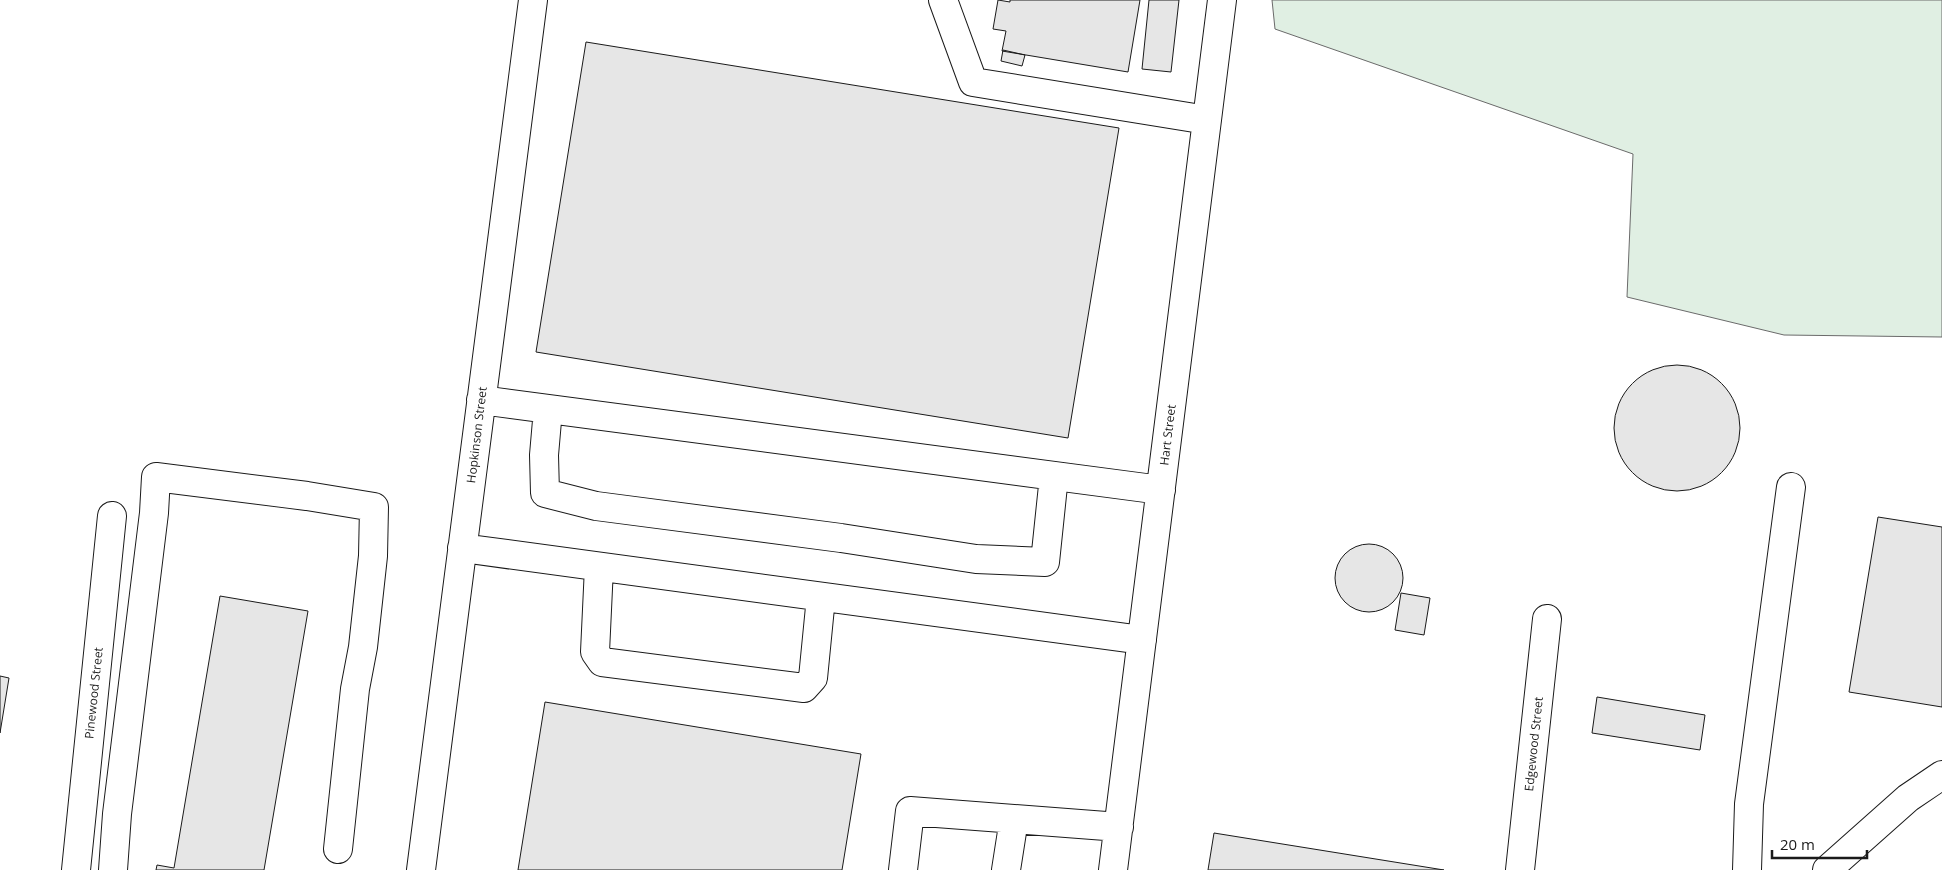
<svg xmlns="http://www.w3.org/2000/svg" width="1942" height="870" viewBox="0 0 1942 870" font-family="'Open Sans',sans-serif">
  <rect width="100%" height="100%" fill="#fff"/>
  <path fill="#e0efe3" stroke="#6a6a6a" d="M1272,0H1942V337L1784,335L1627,297L1633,154L1275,29Z"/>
  <path fill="#e6e6e6" stroke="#1a1a1a" d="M998,0L1010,2V0H1140L1128,72L1002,51L1006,31L993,29Z
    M1149,0H1179L1171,72L1142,69Z
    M586,42L1119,128L1068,438L536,352Z
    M1003,50L1025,55L1022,66L1001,61Z
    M1614 428a63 63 0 1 1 126 0a63 63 0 1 1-126 0Z
    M1878,517L1942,527V707L1849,692Z
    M1335 578a34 34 0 1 1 68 0a34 34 0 1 1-68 0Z
    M1401,593L1430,598L1424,635L1395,630Z
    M220,596L308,611L264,870H156L157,865L174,868Z
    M0,676L9,678L0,733Z
    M1597,697L1705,715L1700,750L1592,733Z
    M545,702L861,754L842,870H518Z
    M1214,833L1444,870H1208Z"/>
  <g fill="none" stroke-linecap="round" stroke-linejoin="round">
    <g stroke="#1a1a1a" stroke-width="30">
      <path id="minor" d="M943,0L973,82L1207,120
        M481,400L1161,490
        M548,409L544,455L545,493L596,506L841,538L976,559L1045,562L1054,476
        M462,548L1142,640
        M599,567L595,652L602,662L804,688L813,678L821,597
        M76,870L112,516
        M113,870L117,814L154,513L156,477L307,496L374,507L373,556L363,647L355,689L338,849
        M421,870L533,0
        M903,870L910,811L1119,827
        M1006,870L1014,819
        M1113,870L1222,0
        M1520,870L1547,619
        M1747,870L1749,804L1791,487
        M1827,870L1908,798L1942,775"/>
    </g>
    <use href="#minor" stroke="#fff" stroke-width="28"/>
  </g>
  <g text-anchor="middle" stroke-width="4" stroke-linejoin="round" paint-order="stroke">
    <g font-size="12" fill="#1a1a1a" stroke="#fff">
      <text transform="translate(477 435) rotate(-83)" y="4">Hopkinson Street</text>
      <text transform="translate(1168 435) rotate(-83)" y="4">Hart Street</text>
      <text transform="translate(94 693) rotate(-84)" y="4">Pinewood Street</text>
      <text transform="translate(1534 744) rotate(-84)" y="4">Edgewood Street</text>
    </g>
  </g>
  <path d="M1772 850v8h95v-8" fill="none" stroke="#1a1a1a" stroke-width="2.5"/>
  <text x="1780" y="850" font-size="15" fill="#1a1a1a" stroke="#ffffff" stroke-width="4" paint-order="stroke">20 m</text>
</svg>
